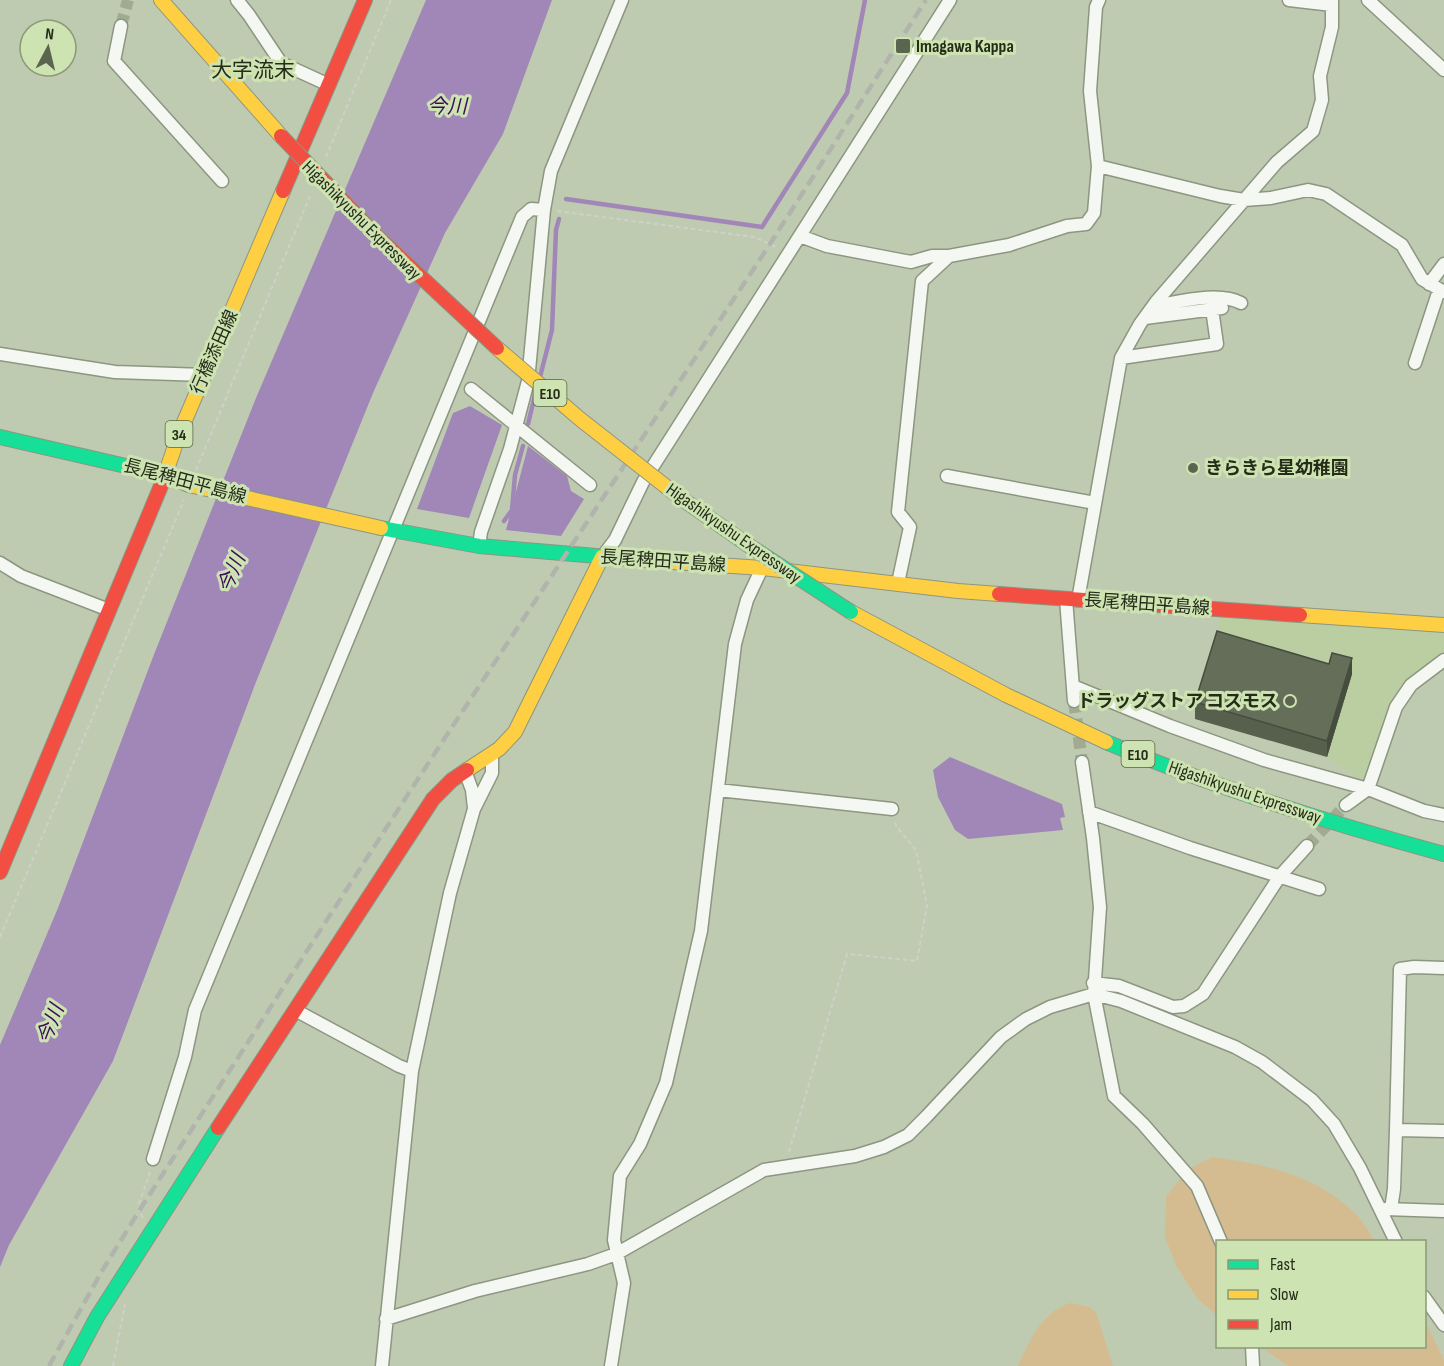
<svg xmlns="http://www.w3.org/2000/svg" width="1444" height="1366" viewBox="0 0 1444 1366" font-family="'Sofia Sans Condensed','Noto Sans JP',sans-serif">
  <rect width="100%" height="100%" fill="#bfcbb0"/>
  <path fill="#bbcea2" d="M1219,616L1444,633V653L1407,681L1394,695L1364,781L1327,757L1195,719L1217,647Z"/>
  <path fill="#d5bc90" d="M1212,1157C1266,1164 1316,1175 1356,1214C1364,1222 1369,1233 1375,1241L1218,1242L1217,1316L1197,1298L1177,1267L1165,1237L1166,1197L1187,1170Z
    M1070,1303L1089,1307L1096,1312L1113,1366H1018C1030,1340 1041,1313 1070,1303Z
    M1425,1321L1444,1360V1366H1288L1261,1347L1424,1346Z"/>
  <path fill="#a186b8" d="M426,0H552L503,134L445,233L373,393L256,682L113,1061L9,1245L0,1267V1045L58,908L153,657L256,398Z
    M470,406L502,425L469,518L417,509L453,413Z
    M528,446L567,476L571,491L584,499L561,536L506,530Z
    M950,757L1062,804L1065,817L1060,818L1063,830L968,839L955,830L938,797L933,770Z"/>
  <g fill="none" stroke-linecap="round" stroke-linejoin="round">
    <path stroke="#a186b8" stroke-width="4.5" d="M566,199L762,227L847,93L865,0
      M540,377L552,330L556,230L559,219
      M528,424L536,391
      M504,521L512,510L515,475L523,446"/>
    <path stroke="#a0ab92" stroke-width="12" stroke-dasharray="12 6" stroke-linecap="butt" d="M121,26L128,0
      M1074,701L1082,762
      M1307,846L1346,805"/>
    <g stroke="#8c9681" stroke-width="15">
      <path id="street" d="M237,0L249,15L281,63L329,85
        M1099,0L1096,7L1090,91L1098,166L1220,196L1244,200L1271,198L1308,190L1326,194L1402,245L1422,279L1444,292
        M1289,0L1332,5
        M1368,0L1444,70
        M121,26L114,61L222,181
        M800,236L827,246L911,262L932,256H949L1009,245L1067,226L1086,224L1094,213L1098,166
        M1429,284L1444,264
        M1154,306C1179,302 1218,291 1241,303
        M1145,318L1222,308
        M0,354L115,372L204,375
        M1121,358L1217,344L1212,309
        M1415,363L1439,290
        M471,389L590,485
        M947,476L1095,503
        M479,546L481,532L510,449L528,381L544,210
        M602,557L615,540L643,482L950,0
        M0,563L21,576L109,610
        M898,583L910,527L898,512L922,281L949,256
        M1066,599L1074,701
        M1078,600L1121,358L1140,324L1156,302L1277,162L1313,131L1322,100L1320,76L1332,27V0
        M1073,686L1170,726L1264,760L1368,789L1424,811L1444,815
        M1082,762L1093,838L1100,907L1094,994L1114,1096L1143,1124L1197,1186L1221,1242
        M465,771L472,790L474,808
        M718,790L892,809
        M1346,805L1368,789L1396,707L1411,685L1444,660
        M1089,812L1190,848L1319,889
        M1093,983L1119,986L1173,1007L1184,1006L1203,994L1280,876L1307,846
        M295,1010L399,1066L412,1071
        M1396,1130L1400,969L1414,967L1444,968
        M153,1159L185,1057L195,1010L522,217L531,209L544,210L551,171L622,0
        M1385,1209L1444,1211
        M1391,1209L1394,1189L1396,1130L1444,1131
        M1424,1297L1444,1325
        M386,1319L475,1291L588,1264L616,1254L764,1170L855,1156L884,1147L908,1135L926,1117L1001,1037L1026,1019L1050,1007L1094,994L1121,1001L1235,1047L1262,1062L1312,1100L1334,1124L1360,1168L1396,1242
        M1252,1346L1253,1366
        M382,1366L412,1071L450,893L474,809L492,773V754
        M611,1366L624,1283L614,1240L620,1176L640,1144L666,1083L701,931L735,644L747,600L762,568"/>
    </g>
    <g stroke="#8c9681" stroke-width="16">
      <path id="fast" d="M0,437L165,475L189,485
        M381,528L479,546L644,560
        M1106,742C1216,788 1329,823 1444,854
        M71,1366L97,1317L218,1128"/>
    </g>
    <g stroke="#8c9681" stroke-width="16">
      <path id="slow" d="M161,0L281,136
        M163,481L179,434L283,191
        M644,560L762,568L958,591L999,594
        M851,612L1006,695L1106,742
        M1300,615L1444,625
        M467,770L499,749L515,732L602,557"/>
    </g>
    <g stroke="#8c9681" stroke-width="16">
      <path id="jam" d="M283,191L365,0
        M999,594L1300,615
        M0,872L163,481
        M218,1128L433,799L452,780L467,770"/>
    </g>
    <path stroke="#cdd1c8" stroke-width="2" stroke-dasharray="4.5 3" stroke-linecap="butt" d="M326,157L391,0
      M557,211L754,237L778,248
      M196,470L310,196
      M0,937L184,500
      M789,1152L847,954L917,961L927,905L916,850L896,826L895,820
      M143,1218L138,1207L150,1172
      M113,1366L125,1304"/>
    <use href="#street" stroke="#f5f7f3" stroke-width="12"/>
    <use href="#fast" stroke="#16e098" stroke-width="14"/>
    <use href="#slow" stroke="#ffcf43" stroke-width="14"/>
    <use href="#jam" stroke="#f24e42" stroke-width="14"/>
    <path stroke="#b1b4ad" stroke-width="4.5" stroke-dasharray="12 6" stroke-linecap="butt" d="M49,1366L102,1271L139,1211L414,785L770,244L926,0"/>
    <g stroke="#8c9681" stroke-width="16" stroke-linecap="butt">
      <path id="fast-bridge" d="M678,496L748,545L851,612"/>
    </g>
    <g stroke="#8c9681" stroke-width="16" stroke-linecap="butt">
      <path id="slow-bridge" d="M497,348L580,419L678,496
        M189,485L381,528"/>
    </g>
    <g stroke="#8c9681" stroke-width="16" stroke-linecap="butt">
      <path id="jam-bridge" d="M281,136L376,235L497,348"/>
    </g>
    <use href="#fast-bridge" stroke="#16e098" stroke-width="14"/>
    <use href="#slow-bridge" stroke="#ffcf43" stroke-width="14"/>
    <use href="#jam-bridge" stroke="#f24e42" stroke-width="14"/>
  </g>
  <path fill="#575f4d" d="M1352,674L1327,757L1195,719V702Z"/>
  <path fill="#474d3e" d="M1352,658V674L1327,757V741Z"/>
  <path fill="#656e59" stroke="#474d3e" stroke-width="1.5" d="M1217,631L1329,664L1332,653L1352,658L1327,741L1195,702Z"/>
  <g fill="#5b644e" stroke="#cde3b1" stroke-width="2">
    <rect x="895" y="38" width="16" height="16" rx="3"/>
    <circle cx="1193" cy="468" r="6"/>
    <circle cx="1290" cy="701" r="6"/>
  </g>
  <g text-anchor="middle" stroke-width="6" stroke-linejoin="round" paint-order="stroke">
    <g fill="#cde3b1" stroke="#576447" stroke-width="1.5">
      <rect x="533.5" y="380" width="33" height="26" rx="4.5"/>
      <rect x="165.5" y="421" width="27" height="26" rx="4.5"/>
      <rect x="1121.5" y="741" width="33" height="26" rx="4.5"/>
    </g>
    <g font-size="16" font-weight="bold" fill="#252d1a">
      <text x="550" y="399">E10</text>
      <text x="179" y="440">34</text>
      <text x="1138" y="760">E10</text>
    </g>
    <g font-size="18" font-weight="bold" fill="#252d1a" stroke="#cde3b1" text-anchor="start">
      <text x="916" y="52">Imagawa Kappa</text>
      <text x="1205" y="474">きらきら星幼稚園</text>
      <text x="1278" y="707" text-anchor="end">ドラッグストア コスモス</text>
    </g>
    <g font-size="18" fill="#252d1a" stroke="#cde3b1">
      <text transform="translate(362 220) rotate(45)" y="6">Higashikyushu Expressway</text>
      <text transform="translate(214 352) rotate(-66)" y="6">行橋添田線</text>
      <text transform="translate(185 481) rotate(15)" y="6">長尾稗田平島線</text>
      <text transform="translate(734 533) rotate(35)" y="6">Higashikyushu Expressway</text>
      <text transform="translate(663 561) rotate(4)" y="6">長尾稗田平島線</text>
      <text transform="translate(1147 604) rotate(4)" y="6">長尾稗田平島線</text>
      <text transform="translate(1245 792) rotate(19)" y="6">Higashikyushu Expressway</text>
    </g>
    <g font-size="20" font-style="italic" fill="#3b0c5a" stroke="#cde3b1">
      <text x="447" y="113">今川</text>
      <text transform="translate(231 573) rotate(-67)" y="7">今川</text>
      <text transform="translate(50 1024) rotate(-69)" y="7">今川</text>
    </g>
    <g font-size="21" fill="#252d1a" stroke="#cde3b1">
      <text x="253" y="77">大字流末</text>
    </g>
  </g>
  <rect x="1216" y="1240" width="210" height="108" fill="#cde3b1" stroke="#8a9a75" stroke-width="1.5"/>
  <rect x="1228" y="1260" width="30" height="9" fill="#16e098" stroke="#8a9a75" stroke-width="1.5"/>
  <text x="1270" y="1270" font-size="18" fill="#252d1a">Fast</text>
  <rect x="1228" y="1290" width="30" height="9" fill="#ffcf43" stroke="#8a9a75" stroke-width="1.5"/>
  <text x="1270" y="1300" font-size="18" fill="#252d1a">Slow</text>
  <rect x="1228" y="1320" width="30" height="9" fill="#f24e42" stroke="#8a9a75" stroke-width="1.5"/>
  <text x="1270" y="1330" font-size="18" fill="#252d1a">Jam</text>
  <g transform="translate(48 48) rotate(7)"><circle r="28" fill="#cde3b1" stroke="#8a9a75" stroke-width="1.5"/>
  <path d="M0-4.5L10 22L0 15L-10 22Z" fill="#5b644e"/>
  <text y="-9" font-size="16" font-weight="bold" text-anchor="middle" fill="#252d1a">N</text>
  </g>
</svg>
